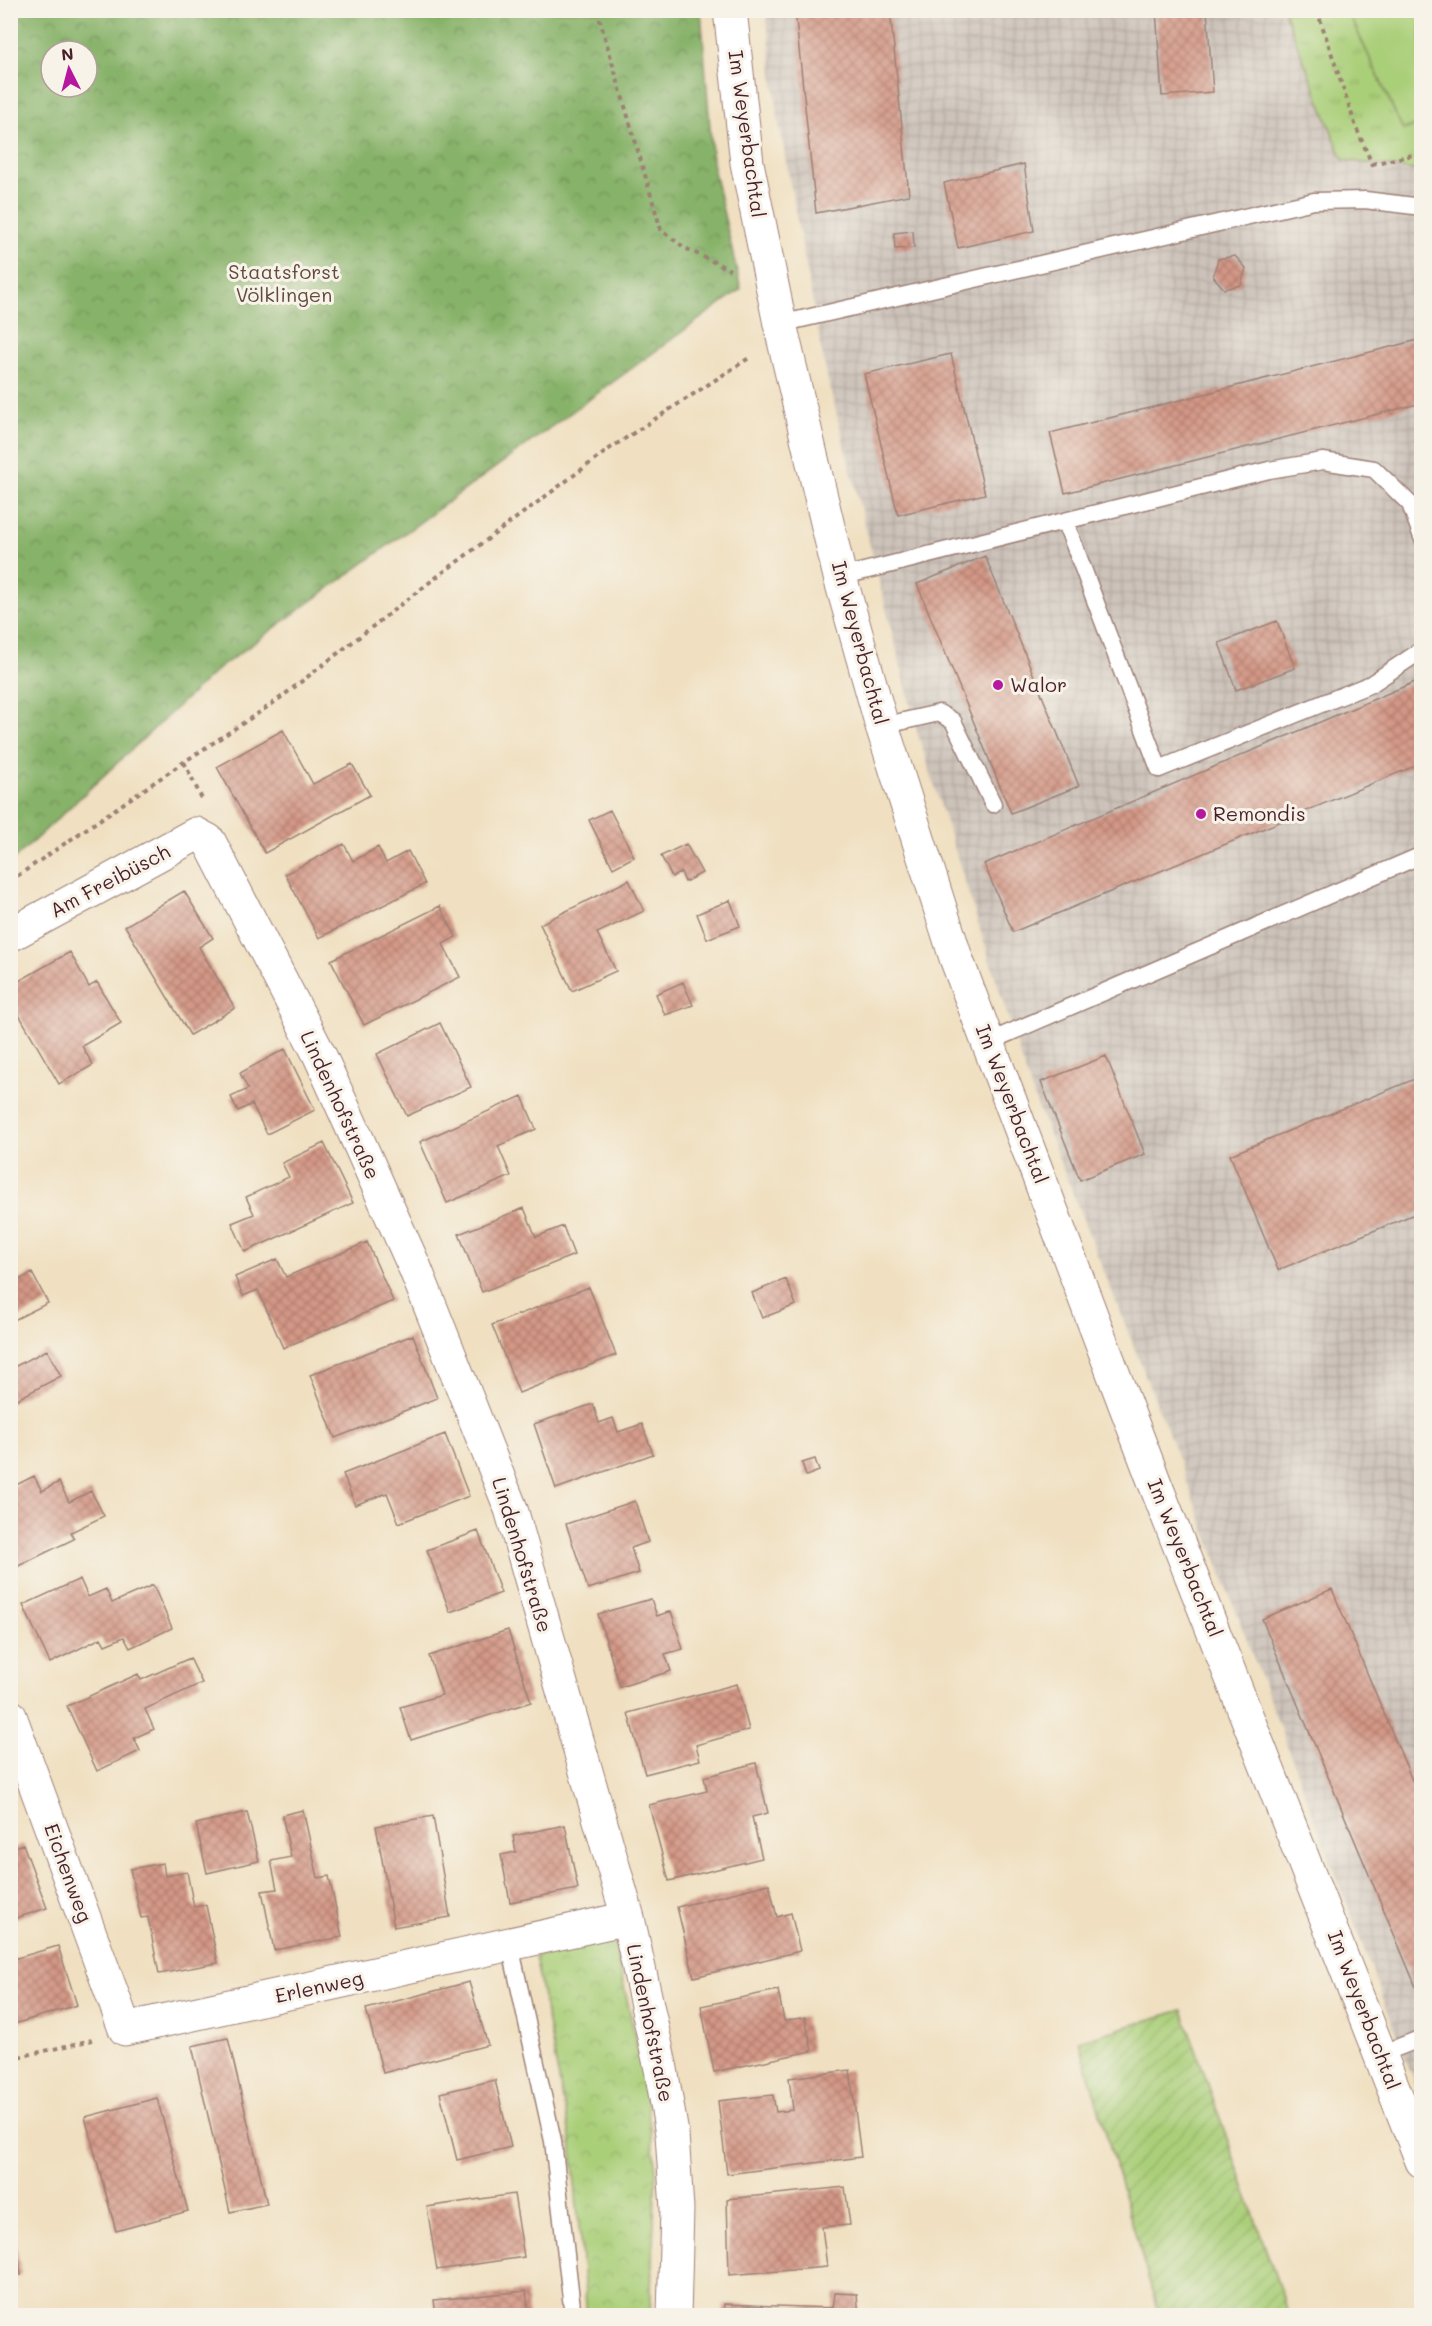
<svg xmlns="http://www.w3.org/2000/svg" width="1432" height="2326" viewBox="0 0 1432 2326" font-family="Mali,sans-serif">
  <defs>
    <pattern id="industrial-grid" width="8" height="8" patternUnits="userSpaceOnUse" patternTransform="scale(1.5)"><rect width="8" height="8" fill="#ccc2b9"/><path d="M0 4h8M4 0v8" fill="none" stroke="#b1a69f"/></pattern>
    <pattern id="grass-tufts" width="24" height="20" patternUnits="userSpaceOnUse" patternTransform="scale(1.5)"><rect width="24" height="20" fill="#aacf79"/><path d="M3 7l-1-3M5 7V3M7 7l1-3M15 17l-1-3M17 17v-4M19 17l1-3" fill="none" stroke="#94b169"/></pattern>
    <pattern id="forest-crowns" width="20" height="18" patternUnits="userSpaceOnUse" patternTransform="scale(1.5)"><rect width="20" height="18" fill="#87b269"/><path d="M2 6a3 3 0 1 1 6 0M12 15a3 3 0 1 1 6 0" fill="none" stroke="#709057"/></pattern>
    <pattern id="park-crowns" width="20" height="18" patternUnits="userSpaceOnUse" patternTransform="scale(1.5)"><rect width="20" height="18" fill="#aacf79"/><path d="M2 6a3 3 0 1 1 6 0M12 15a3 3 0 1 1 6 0" fill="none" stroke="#94b169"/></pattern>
    <pattern id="garden-furrows" width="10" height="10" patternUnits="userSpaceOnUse" patternTransform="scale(1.5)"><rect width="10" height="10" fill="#aacf79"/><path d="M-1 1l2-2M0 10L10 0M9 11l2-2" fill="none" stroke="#94b169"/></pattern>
    <pattern id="building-cross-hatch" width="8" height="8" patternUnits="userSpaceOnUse" patternTransform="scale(1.5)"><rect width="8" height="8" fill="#d49886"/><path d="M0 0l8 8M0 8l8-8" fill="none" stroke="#ae7b6e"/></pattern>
  </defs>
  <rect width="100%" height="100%" fill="#f7f3e8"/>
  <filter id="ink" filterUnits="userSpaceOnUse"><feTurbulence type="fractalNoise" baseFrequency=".0167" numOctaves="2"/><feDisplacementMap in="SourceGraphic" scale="12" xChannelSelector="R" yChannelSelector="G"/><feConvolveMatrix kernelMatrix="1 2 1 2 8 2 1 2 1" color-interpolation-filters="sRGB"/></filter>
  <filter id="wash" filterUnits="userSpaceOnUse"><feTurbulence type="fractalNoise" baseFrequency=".008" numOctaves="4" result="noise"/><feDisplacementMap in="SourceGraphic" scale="24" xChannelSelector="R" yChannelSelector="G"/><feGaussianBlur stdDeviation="1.35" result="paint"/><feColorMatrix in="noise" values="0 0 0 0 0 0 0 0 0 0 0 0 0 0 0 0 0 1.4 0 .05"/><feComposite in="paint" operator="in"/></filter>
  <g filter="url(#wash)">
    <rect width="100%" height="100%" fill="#f0e0c1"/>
    <path fill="url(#industrial-grid)" d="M766,11H1284L1343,160L1421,171V2099L1165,1424L1031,1089L918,734L826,372L778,118Z"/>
    <path fill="url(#grass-tufts)" stroke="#7a7752" stroke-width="1.5" d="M1284,11H1348L1403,129L1421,122V171L1343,160Z"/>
    <path fill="url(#forest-crowns)" stroke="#68684a" stroke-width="1.5" fill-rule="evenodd" d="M11,10L701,11L713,167L741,289L218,669L11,862ZM51,51H87V87H51Z"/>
    <path fill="url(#park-crowns)" stroke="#7a7752" stroke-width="1.5" d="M614,1940L642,2069L656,2170L650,2315H587L571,2141L535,1956Z"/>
    <path fill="url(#garden-furrows)" stroke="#7a7752" stroke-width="1.5" d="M1182,2010L1289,2315H1160L1157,2308L1079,2041Z"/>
    <path fill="#aacf79" stroke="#7a7752" stroke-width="1.5" d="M1348,11H1421V122L1403,130Z"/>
    <g id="blocks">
      <path fill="url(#building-cross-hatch)" d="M795,10H890L909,195L816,213Z
        M1156,10H1207L1213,92L1162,96Z
        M1024,164L1034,231L958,248L944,183Z
        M913,231L914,248L895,249L894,233Z
        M1235,256L1246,268L1241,285L1224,289L1213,276L1218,259Z
        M1418,340L1422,354V403L1065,493L1050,433Z
        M951,354L985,494L898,515L864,374Z
        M985,556L1079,786L1011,813L917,584Z
        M1277,621L1295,668L1236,690L1219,643Z
        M1422,679V763L1013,932L984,864Z
        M283,730L313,784L352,764L370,795L265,853L217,767Z
        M610,810L634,857L613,868L589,820Z
        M344,844L353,861L378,847L386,863L408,851L425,884L319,938L285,874Z
        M686,844L702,873L685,882L681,872L672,877L661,856Z
        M629,880L644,911L597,933L616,971L572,991L540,924Z
        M184,891L213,938L199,947L235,1008L190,1035L125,926Z
        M730,900L740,926L707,939L697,914Z
        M440,906L456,937L443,944L460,977L364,1025L331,960Z
        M70,952L89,987L97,982L121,1023L82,1046L93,1065L59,1084L10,999V986Z
        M683,982L693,1005L665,1015L656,994Z
        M440,1023L471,1087L407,1116L377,1054Z
        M285,1049L315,1110L267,1134L252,1104L238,1111L231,1097L248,1089L240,1073Z
        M1106,1056L1145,1154L1080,1180L1041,1082Z
        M1422,1076V1211L1278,1270L1230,1155Z
        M522,1096L536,1129L498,1146L511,1176L447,1203L420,1142Z
        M324,1143L353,1203L245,1252L232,1223L254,1214L246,1197L289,1177L282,1163Z
        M524,1208L536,1237L563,1226L574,1255L482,1292L459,1234Z
        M367,1242L393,1301L283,1348L258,1290L243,1296L235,1277L277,1259L286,1277Z
        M10,1268L17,1281L32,1273L48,1303L10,1322Z
        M786,1279L796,1305L762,1318L752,1293Z
        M589,1287L616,1355L519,1393L492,1325Z
        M413,1335L437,1398L335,1438L310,1375Z
        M47,1350L61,1376L10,1403V1369Z
        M593,1404L599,1423L613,1418L618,1432L642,1424L653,1454L556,1489L534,1424Z
        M445,1434L469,1496L399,1523L387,1493L355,1505L343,1474Z
        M815,1459L819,1471L806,1476L802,1463Z
        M34,1476L42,1491L59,1482L69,1502L91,1491L104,1516L71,1532L74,1539L10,1570V1488Z
        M635,1501L648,1542L631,1548L639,1573L588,1589L566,1524Z
        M478,1531L501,1593L450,1612L427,1550Z
        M80,1579L88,1597L106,1589L112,1603L153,1585L172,1628L130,1648L124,1637L105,1645L101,1638L50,1663L23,1605Z
        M1332,1589L1422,1804V1992L1419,1994L1262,1619Z
        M651,1599L657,1616L671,1611L683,1649L665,1654L671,1671L620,1687L598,1614Z
        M508,1630L531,1702L411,1740L400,1707L442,1695L429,1656Z
        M190,1658L202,1683L145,1709L154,1729L134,1738L140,1751L97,1771L67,1706L138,1674L141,1680Z
        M737,1684L749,1730L696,1745L700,1760L645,1774L628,1713Z
        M756,1763L768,1813L752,1817L762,1858L669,1881L649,1805L707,1791L704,1777Z
        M303,1810L318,1878L329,1876L342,1937L274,1950L262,1891L277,1889L271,1861L291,1857L282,1815Z
        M247,1812L259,1861L207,1873L196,1824Z
        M433,1816L450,1917L394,1927L376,1826Z
        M565,1825L578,1889L510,1902L501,1855L516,1852L513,1836Z
        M23,1844L47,1908L10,1920V1849Z
        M163,1863L165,1876L187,1872L194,1907L206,1905L218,1963L159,1974L148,1917L141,1918L130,1869Z
        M769,1884L777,1917L791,1913L800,1951L694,1977L677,1907Z
        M58,1946L77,2005L14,2024L10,2014V1960Z
        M469,1982L488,2045L383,2073L366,2009Z
        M778,1990L784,2021L805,2017L812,2051L714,2072L701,2006Z
        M228,2038L267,2204L230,2212L192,2046Z
        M850,2070L861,2157L727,2174L718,2101L773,2095L776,2112L793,2110L789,2078Z
        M495,2080L511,2147L457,2160L440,2093Z
        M157,2098L188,2211L116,2231L85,2117Z
        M845,2187L850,2225L822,2227L827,2267L729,2275L727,2199Z
        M514,2194L524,2257L437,2270L427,2207Z
        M16,2240L21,2275L10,2277V2241Z
        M526,2291L529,2316H436L434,2300Z
        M835,2293L857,2294L859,2316H723L724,2304L833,2308Z"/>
    </g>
  </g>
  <g filter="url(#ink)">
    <use href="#blocks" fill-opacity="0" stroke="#9d8076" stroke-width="1.5"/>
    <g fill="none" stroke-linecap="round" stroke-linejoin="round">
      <g stroke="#9d8076" stroke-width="19">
        <path id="service" d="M780,324L1314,201L1365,200L1422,207
          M1065,521L1159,769L1371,684L1422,650
          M840,577L1269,470L1323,461L1374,469L1410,504L1422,537
          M882,726L939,713L953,721L993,804
          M988,1042L1422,855
          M510,1945L553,2141L573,2316
          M1381,2054L1422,2038"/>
      </g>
      <g stroke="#9d8076" stroke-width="35">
        <path id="minor" d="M730,10L747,163L780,324L840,577L882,726L956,958L1154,1481L1422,2161
          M10,935L196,834L209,841L320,1056L415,1268L511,1509L628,1918L661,2069L672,2134L677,2209L674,2316
          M10,1716L125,2029L628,1918"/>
      </g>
      <path stroke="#9d8076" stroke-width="4" stroke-dasharray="4.5 4.5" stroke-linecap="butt" d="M597,10L661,230L685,248L730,270
        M1317,10L1356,127L1372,164L1370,171
        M1372,164L1422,153
        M184,762L202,799
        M10,881L184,762L275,702L430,582L612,447L749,358
        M10,2059L92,2040"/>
      <use href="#service" stroke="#fff" stroke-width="16"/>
      <use href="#minor" stroke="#fff" stroke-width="33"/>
    </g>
  </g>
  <g fill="#b5179e" stroke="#f7f3e8" stroke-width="2">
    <circle cx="998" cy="685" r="6"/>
    <circle cx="1201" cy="814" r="6"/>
  </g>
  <g text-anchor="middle" stroke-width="6" stroke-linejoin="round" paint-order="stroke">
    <g font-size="20" fill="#4a1f2b" stroke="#f7f3e8">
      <text transform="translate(747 134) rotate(82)" y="7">Im Weyerbachtal</text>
      <text transform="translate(860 643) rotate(75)" y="7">Im Weyerbachtal</text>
      <text transform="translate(110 881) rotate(-28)" y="7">Am Freibüsch</text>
      <text transform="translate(1012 1104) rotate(69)" y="7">Im Weyerbachtal</text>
      <text transform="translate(340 1105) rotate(65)" y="7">Lindenhofstraße</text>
      <text transform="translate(522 1555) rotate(73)" y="7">Lindenhofstraße</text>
      <text transform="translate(1185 1558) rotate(68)" y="7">Im Weyerbachtal</text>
      <text transform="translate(68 1873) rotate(70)" y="7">Eichenweg</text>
      <text transform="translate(319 1987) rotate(-12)" y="7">Erlenweg</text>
      <text transform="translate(1364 2010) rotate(69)" y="7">Im Weyerbachtal</text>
      <text transform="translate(650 2023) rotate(78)" y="7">Lindenhofstraße</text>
    </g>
    <g font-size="20" fill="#624b3e" stroke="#f7f3e8">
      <text x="284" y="279">Staatsforst<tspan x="284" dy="23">Völklingen</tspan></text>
    </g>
    <g font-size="20" fill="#4a1f2b" stroke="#f7f3e8" text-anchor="start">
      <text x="1010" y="692">Walor</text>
      <text x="1213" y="821">Remondis</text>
    </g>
  </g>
  <rect width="1432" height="2326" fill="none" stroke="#f7f3e8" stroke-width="36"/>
  <g transform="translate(69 69) rotate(354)"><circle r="28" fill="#f7f3e8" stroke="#b29e9c" stroke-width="1.5"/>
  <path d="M0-4.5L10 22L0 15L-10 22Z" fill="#b5179e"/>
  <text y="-9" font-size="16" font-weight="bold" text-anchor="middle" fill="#4a1f2b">N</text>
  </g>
</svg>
